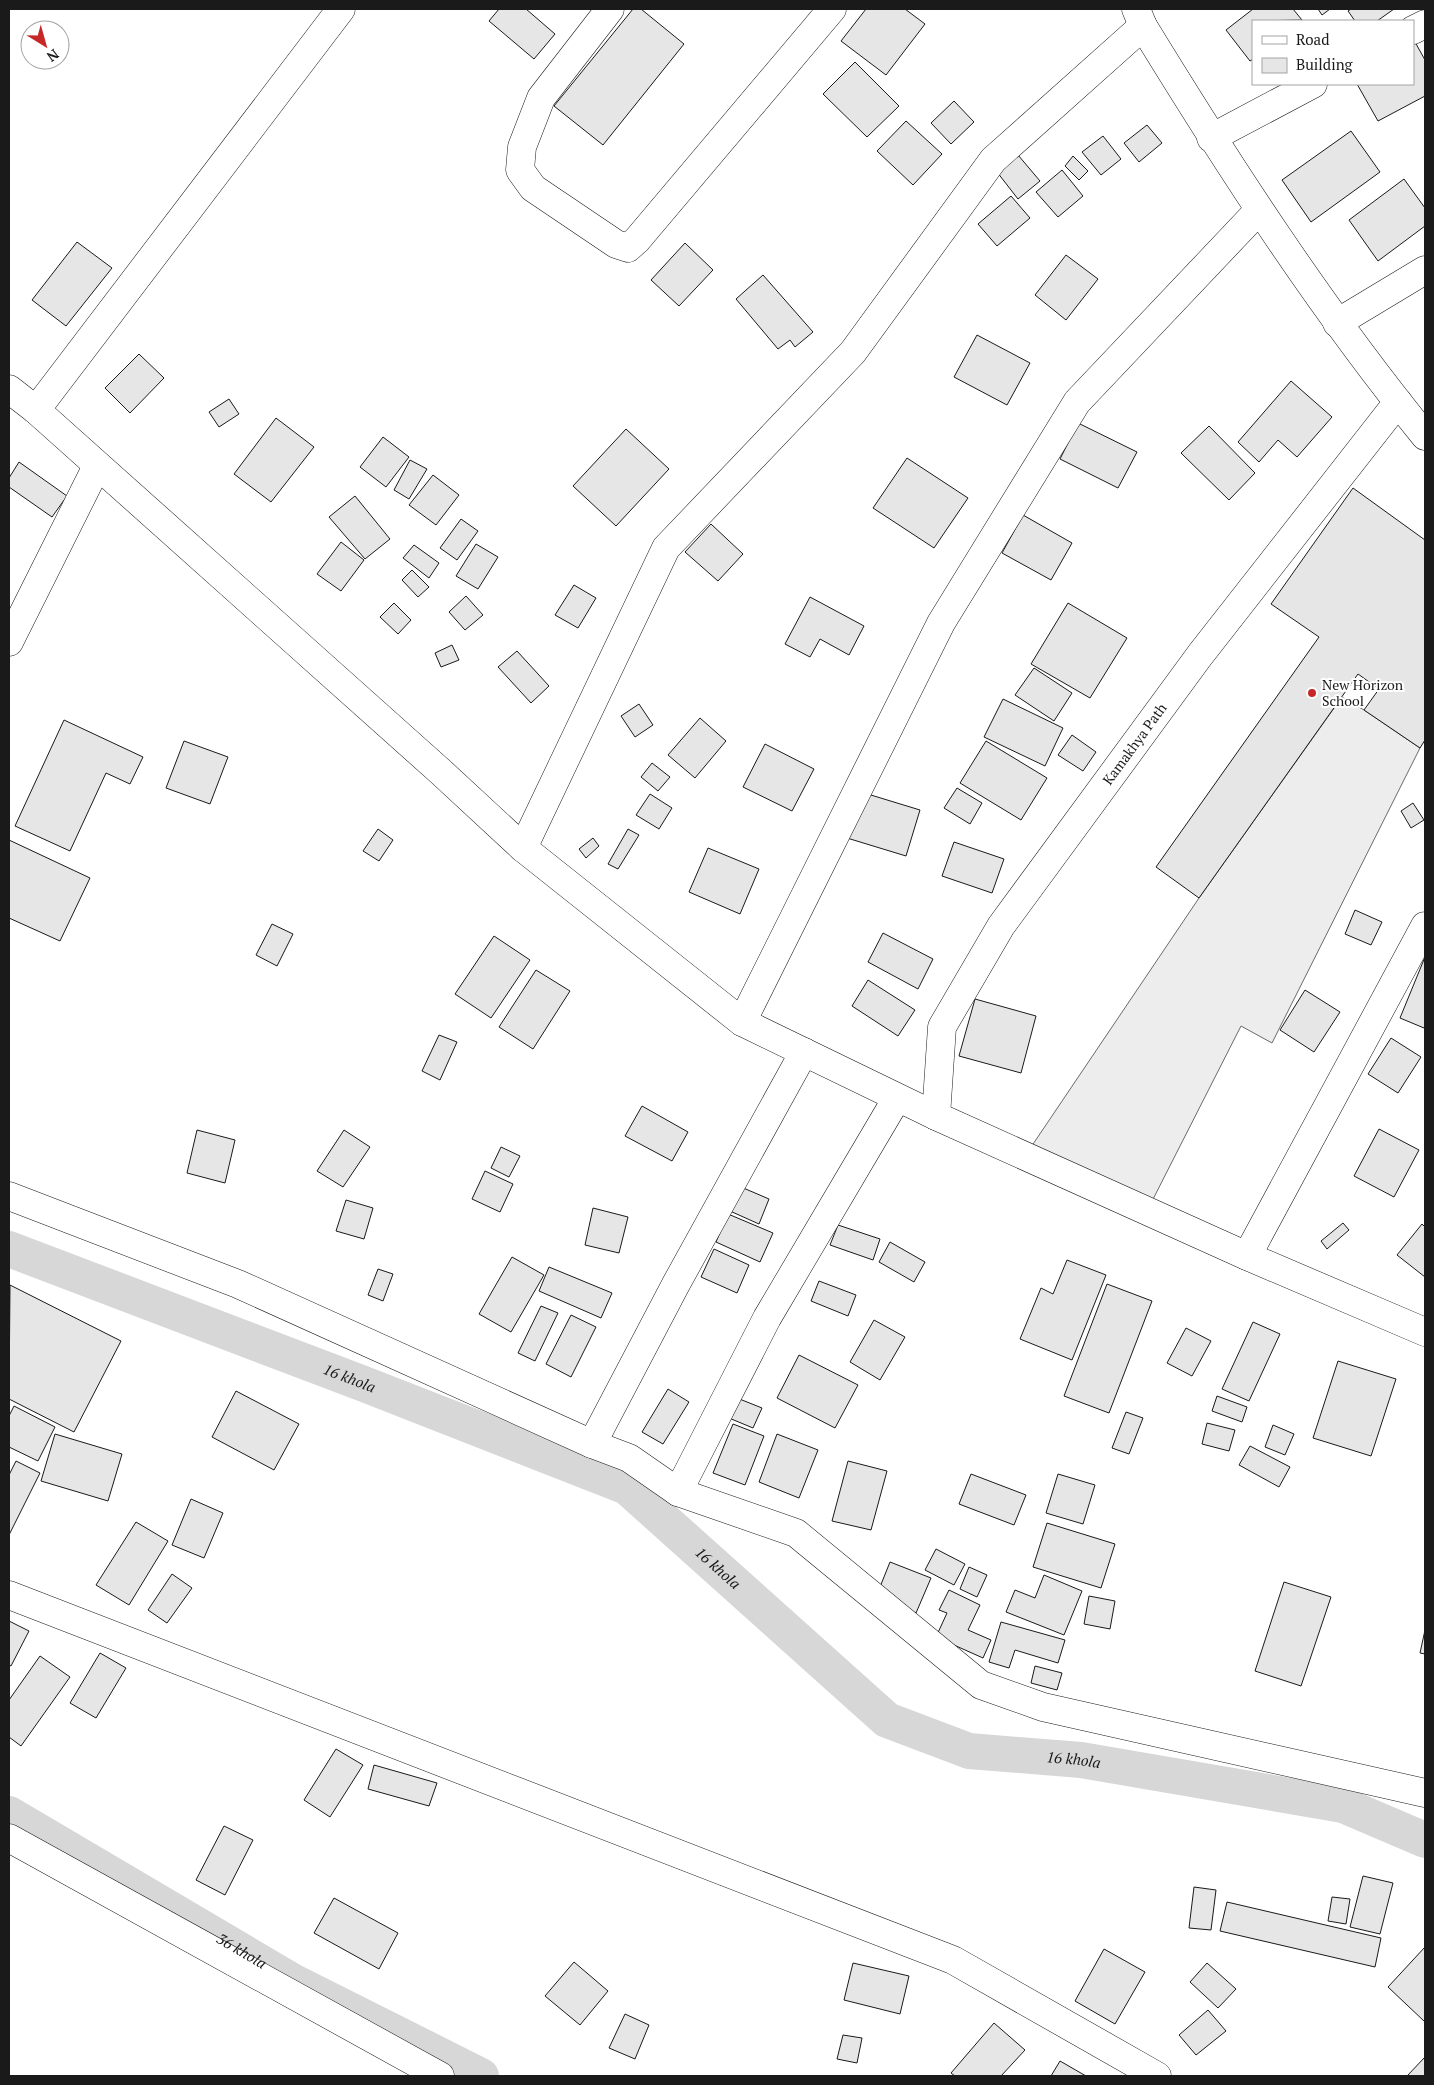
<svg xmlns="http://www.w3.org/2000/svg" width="1434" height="2085" viewBox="0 0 1434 2085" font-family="'PT Serif',serif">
  <rect width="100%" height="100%" fill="#fff"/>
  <path fill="#ededed" stroke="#6a6a6a" d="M1342,697L1364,710L1420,748L1272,1043L1241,1026L1147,1211L1025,1156L1199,898Z"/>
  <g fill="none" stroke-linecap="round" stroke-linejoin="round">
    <g stroke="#d7d7d7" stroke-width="36">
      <path id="s1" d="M9,1249L364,1384L627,1487L887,1720L969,1751L1081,1760L1343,1805L1425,1840"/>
      <path id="s2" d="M9,1814L292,1981L481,2076"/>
    </g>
  </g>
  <path fill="#e6e6e6" stroke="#1a1a1a" d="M499,9H526L555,34L534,59L489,21Z
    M633,9H641L684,44L603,145L554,106Z
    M866,9H905L925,24L886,75L841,41Z
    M1253,9H1293L1302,20L1253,21V59L1250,61L1226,30Z
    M1318,9H1330L1322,15Z
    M1351,9H1394L1377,21H1355L1348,11Z
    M1415,42L1425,60V96L1378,121L1357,84H1413V43Z
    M855,62L899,106L867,137L823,94Z
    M954,101L974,122L951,144L931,123Z
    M906,121L942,154L913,185L877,151Z
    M1147,125L1162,143L1139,162L1124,143Z
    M1351,131L1380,172L1311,222L1282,180Z
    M1103,136L1121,159L1101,175L1082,152Z
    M1018,155L1040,181L1018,199L997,172Z
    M1073,156L1088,171L1079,180L1065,166Z
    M1062,170L1083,196L1058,217L1036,192Z
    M1404,179L1425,208V226L1378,261L1349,220Z
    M1011,196L1030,218L997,246L978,224Z
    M77,242L112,268L66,326L32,300Z
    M685,243L713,270L679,306L651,280Z
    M1066,255L1098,279L1066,320L1035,295Z
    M763,275L813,332L795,347L790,340L778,349L736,299Z
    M977,335L1030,363L1007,405L954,377Z
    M139,354L164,378L130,413L105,388Z
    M1291,381L1332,417L1297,457L1278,440L1259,462L1238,442Z
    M229,399L239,414L219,427L209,412Z
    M276,418L314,447L271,502L234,474Z
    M1078,423L1137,452L1118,488L1060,459Z
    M1209,426L1255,473L1229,500L1181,453Z
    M626,429L669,469L616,526L573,486Z
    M383,437L409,457L386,487L360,467Z
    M907,458L968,498L934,548L873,508Z
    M410,460L427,469L409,499L394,490Z
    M19,462L67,496L52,517L9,487V478Z
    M433,475L459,495L436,525L409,505Z
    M1353,488L1425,540V740L1420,748L1364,710L1379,689L1358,674L1199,898L1156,867L1319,637L1271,604Z
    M355,496L390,539L365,559L329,517Z
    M1023,515L1072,543L1051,580L1002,553Z
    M461,519L478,531L457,560L440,548Z
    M711,524L743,554L718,581L685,552Z
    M341,542L364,560L341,591L317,574Z
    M476,544L498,557L478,589L456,576Z
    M414,545L439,563L429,578L403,558Z
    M412,570L429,587L418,597L402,580Z
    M574,585L596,598L578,628L555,615Z
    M466,596L483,615L465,630L449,612Z
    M810,597L864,626L849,655L820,639L810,657L785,644Z
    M394,603L411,620L398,634L380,617Z
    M1068,603L1127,638L1090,698L1031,664Z
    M452,645L459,660L441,667L435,653Z
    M517,651L549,686L531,703L498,667Z
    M1034,668L1072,693L1054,721L1015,695Z
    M1003,699L1063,728L1045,766L984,737Z
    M639,704L653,725L635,737L621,716Z
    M700,718L726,741L695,778L668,755Z
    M64,720L143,757L130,784L106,773L70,851L15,826Z
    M1072,735L1096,752L1083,771L1058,755Z
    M184,741L228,757L210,804L166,788Z
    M986,741L1047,778L1021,820L960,783Z
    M765,744L814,769L792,811L743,787Z
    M652,763L670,777L658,791L641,777Z
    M957,788L982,803L970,824L944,808Z
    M861,792L920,810L906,856L847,838Z
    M650,794L672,808L659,829L636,815Z
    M1413,803L1424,820L1411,828L1401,811Z
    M378,829L393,840L379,861L363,851Z
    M628,829L639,835L618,869L608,864Z
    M593,838L599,846L586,858L579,849Z
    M9,840L90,878L60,941L9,918Z
    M954,842L1004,859L992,893L942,876Z
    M708,848L759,869L740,914L689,892Z
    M1355,910L1382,922L1371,945L1345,934Z
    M272,924L293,934L277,966L256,955Z
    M883,933L933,959L918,989L868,962Z
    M494,936L530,960L491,1018L455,994Z
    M1425,957V1025L1424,1028L1400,1018Z
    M536,970L570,991L533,1049L499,1027Z
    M868,980L915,1010L898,1036L852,1006Z
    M1305,990L1340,1012L1314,1052L1280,1030Z
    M975,999L1036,1016L1021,1073L959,1056Z
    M439,1035L457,1042L440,1080L422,1071Z
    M1391,1038L1421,1057L1398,1093L1368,1074Z
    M642,1106L688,1132L672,1161L625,1136Z
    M1379,1129L1419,1150L1394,1197L1354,1176Z
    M197,1130L235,1140L225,1183L187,1173Z
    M344,1130L370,1147L343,1187L317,1171Z
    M501,1147L520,1156L509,1177L491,1168Z
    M485,1171L513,1184L500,1212L472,1199Z
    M741,1187L769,1199L759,1224L730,1211Z
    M346,1200L373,1208L364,1239L336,1231Z
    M593,1208L628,1217L619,1253L585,1245Z
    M728,1214L773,1233L760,1262L716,1242Z
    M1343,1223L1349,1230L1327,1249L1321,1241Z
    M1422,1224L1425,1227V1277L1397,1255Z
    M838,1225L880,1239L873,1260L830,1245Z
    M890,1242L925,1262L914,1282L879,1262Z
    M714,1249L749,1265L737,1293L701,1277Z
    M512,1257L544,1275L511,1332L479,1314Z
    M1067,1260L1106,1275L1072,1360L1020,1339L1041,1288L1053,1294Z
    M549,1267L612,1293L601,1318L539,1291Z
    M378,1269L393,1274L383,1301L368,1295Z
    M819,1281L856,1295L848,1316L811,1301Z
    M1107,1284L1152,1301L1109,1413L1064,1396Z
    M10,1285L121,1341L74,1432L9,1399Z
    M541,1306L558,1313L535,1361L518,1353Z
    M571,1315L596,1327L571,1377L546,1364Z
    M874,1320L905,1337L880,1380L850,1362Z
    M1253,1322L1280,1334L1249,1401L1222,1389Z
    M1186,1328L1211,1341L1192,1376L1167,1363Z
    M799,1355L858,1385L835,1428L777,1398Z
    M1338,1361L1396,1379L1371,1456L1313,1438Z
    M668,1389L689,1402L663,1444L642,1432Z
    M236,1391L299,1424L274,1470L212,1437Z
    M1217,1396L1247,1407L1242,1422L1212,1411Z
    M737,1398L762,1408L753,1428L729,1418Z
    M14,1406L55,1427L38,1461L9,1447V1416Z
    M1126,1412L1143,1418L1129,1454L1112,1448Z
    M1207,1423L1235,1430L1229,1451L1202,1444Z
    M733,1424L764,1436L745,1485L713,1473Z
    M1273,1425L1294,1434L1285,1455L1265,1447Z
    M55,1434L122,1454L108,1501L41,1481Z
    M777,1434L818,1450L799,1498L759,1482Z
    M1250,1446L1290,1467L1279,1487L1239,1465Z
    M16,1461L40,1473L9,1535V1475Z
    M848,1461L887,1471L871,1530L832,1521Z
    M971,1474L1026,1495L1014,1525L959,1504Z
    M1058,1474L1095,1485L1083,1524L1046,1513Z
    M191,1499L223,1513L204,1558L172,1545Z
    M136,1522L168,1541L129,1605L96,1585Z
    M1047,1523L1115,1544L1101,1588L1033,1567Z
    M936,1549L965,1564L954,1585L925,1570Z
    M890,1562L931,1578L916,1613L876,1597Z
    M969,1567L987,1575L977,1597L960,1589Z
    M172,1574L192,1588L167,1623L148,1610Z
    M1044,1575L1082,1591L1064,1635L1006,1612L1015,1590L1035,1598Z
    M1284,1582L1331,1597L1301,1686L1255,1671Z
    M949,1590L980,1605L968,1630L991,1640L983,1658L936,1637L947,1613L939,1610Z
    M1089,1596L1115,1601L1110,1629L1084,1624Z
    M9,1621L29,1631L11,1666L9,1665Z
    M1001,1622L1065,1640L1058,1663L1015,1650L1009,1668L989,1662Z
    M1425,1630V1654L1420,1653Z
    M100,1653L126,1668L96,1718L70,1703Z
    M40,1656L70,1677L21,1746L9,1737V1700Z
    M1035,1666L1062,1673L1057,1690L1031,1683Z
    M336,1749L363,1765L330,1817L304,1800Z
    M374,1765L437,1783L429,1806L368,1789Z
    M224,1826L253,1840L225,1895L196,1880Z
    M1363,1876L1393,1883L1380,1934L1350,1927Z
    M1194,1887L1216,1890L1211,1930L1189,1928Z
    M1332,1897L1350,1899L1346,1924L1328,1921Z
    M334,1898L398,1933L379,1969L314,1933Z
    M1227,1902L1381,1938L1375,1967L1220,1931Z
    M1425,1947V2022L1388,1987Z
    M1104,1949L1145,1972L1115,2024L1075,2001Z
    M574,1962L608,1991L580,2025L545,1996Z
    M853,1963L909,1976L900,2014L844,2000Z
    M1207,1963L1236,1989L1218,2008L1190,1982Z
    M1208,2010L1226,2031L1196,2055L1179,2035Z
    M625,2014L649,2025L635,2059L609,2048Z
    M994,2023L1025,2050L1001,2076H955L951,2073Z
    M843,2035L862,2038L857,2063L837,2059Z
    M1425,2057V2076H1407Z
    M1060,2061L1086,2076H1051Z"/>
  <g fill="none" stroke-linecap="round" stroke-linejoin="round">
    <g stroke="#1a1a1a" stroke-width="29">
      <g id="street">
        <path d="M610,9L541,98L522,147L520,170L533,188L616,244L628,248L637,240L832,9"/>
        <path d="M1413,30L1425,24"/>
        <path d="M1211,138L1313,84"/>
        <path d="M1337,323L1425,270"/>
        <path d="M36,410L341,9"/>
        <path d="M9,642L97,466"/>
        <path d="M523,848L666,548L853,352L993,160L1143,26"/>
        <path d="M742,1022L941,623L1077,402L1259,210"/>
        <path id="s3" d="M936,1116L942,1027L1001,926L1200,655L1398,402"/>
        <path d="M9,1196L238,1284L592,1444L629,1458L678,1492L796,1533L981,1685L1043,1707L1425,1793"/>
        <path d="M1247,1256L1425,926"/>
        <path d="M592,1444L676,1284L804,1052"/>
        <path d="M678,1492L767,1318L897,1098"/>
        <path d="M9,1595L953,1960L1157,2076"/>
        <path d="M9,1838L440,2076"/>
      </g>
    </g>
    <g stroke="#1a1a1a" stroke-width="29">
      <path id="secondary" d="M1136,9L1143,26C1230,168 1320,307 1425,436
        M9,389L36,410L441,772L523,848L742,1022L936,1116L1247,1256L1425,1332"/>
    </g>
    <use href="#street" stroke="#fff" stroke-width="28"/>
    <use href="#secondary" stroke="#fff" stroke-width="28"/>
  </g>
  <circle fill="#c62828" stroke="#fff" stroke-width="2" cx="1312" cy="693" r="5"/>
  <g text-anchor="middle" stroke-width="4" stroke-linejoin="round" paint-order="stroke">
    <g font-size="14" fill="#1a1a1a" stroke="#fff" text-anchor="start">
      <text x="1322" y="690">New Horizon<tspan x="1322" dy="16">School</tspan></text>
    </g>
    <g font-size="14" fill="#1a1a1a" stroke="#fff">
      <text dy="5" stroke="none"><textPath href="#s3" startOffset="432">Kamakhya Path</textPath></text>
    </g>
    <g font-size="15" font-style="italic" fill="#1a1a1a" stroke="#fff">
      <text dy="5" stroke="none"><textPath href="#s1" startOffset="364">16 khola</textPath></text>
      <text dy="5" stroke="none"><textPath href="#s1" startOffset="784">16 khola</textPath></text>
      <text dy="5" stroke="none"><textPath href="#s1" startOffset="1204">16 khola</textPath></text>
      <text dy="5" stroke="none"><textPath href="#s2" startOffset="270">36 khola</textPath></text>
    </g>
  </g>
  <rect width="1434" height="2085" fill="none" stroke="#1a1a1a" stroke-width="20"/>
  <rect x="1252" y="20" width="162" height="65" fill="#ffffff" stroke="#a3a3a3"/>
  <rect x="1262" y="36" width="25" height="8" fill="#ffffff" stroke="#a3a3a3"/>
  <text x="1296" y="45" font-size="15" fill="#1a1a1a">Road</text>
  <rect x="1262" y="58" width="25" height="15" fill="#e6e6e6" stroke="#a3a3a3"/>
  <text x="1296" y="70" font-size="15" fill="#1a1a1a">Building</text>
  <g transform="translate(45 45) rotate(143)"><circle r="24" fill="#ffffff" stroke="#a3a3a3"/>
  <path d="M0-4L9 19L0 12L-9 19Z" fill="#c62828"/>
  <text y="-8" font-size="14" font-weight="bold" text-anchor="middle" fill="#1a1a1a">N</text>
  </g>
</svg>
